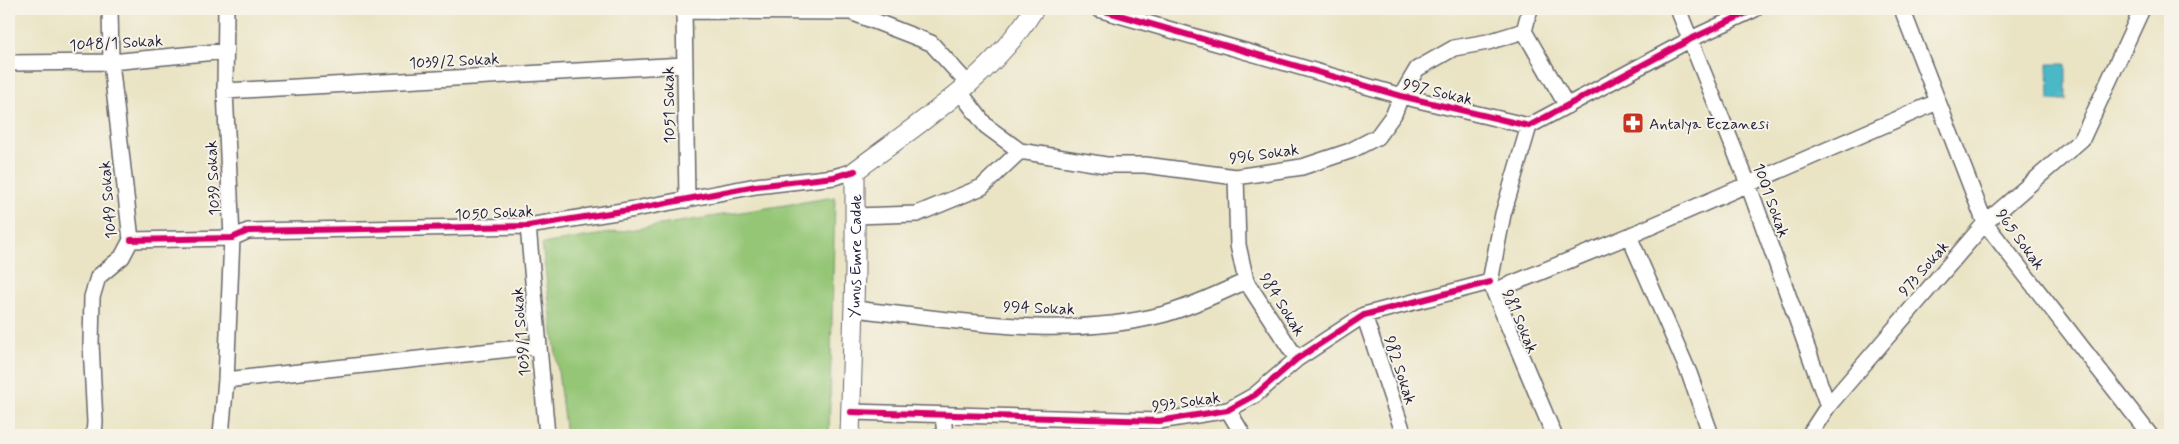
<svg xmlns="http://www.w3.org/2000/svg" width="2179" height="444" viewBox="0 0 2179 444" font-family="Mynerve,sans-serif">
  <rect width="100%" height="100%" fill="#f7f3e8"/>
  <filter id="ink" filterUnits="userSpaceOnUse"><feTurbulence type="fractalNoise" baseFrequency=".02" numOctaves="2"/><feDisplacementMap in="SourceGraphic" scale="10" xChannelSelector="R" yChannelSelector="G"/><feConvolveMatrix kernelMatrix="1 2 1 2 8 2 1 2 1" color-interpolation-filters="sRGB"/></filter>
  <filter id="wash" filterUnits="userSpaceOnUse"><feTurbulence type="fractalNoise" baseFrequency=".0096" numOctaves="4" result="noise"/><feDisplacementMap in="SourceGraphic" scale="20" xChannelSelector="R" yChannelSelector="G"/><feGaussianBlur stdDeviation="1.12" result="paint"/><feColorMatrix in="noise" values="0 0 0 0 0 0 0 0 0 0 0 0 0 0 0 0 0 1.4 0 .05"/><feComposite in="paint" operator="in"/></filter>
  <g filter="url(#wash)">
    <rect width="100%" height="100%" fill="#eae4c5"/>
    <path fill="#94c676" stroke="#5b7458" d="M835,197L829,435H566L542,244Z"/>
    <path fill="#4cb8c7" stroke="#376d81" d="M2048,64H2066V100H2049Z"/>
  </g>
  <g filter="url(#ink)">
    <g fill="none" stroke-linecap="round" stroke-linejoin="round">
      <g stroke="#68666b" stroke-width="18">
        <path id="minor" d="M684,9L687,200
          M1098,9L1401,96L1529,126L1691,39L1755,9
          M1678,9L1748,184L1828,406
          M1902,9L1985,223L2150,435
          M684,11L851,12L931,43L969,85
          M1524,31L1567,106
          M9,63L111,62L226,51
          M225,91L684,65
          M960,92L986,126L1020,151L1106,165H1145L1236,177L1302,167L1350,151L1377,137L1394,114L1401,96L1417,69L1454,48L1488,42L1524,31L1530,9
          M1529,126L1503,214L1490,282L1554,435
          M1236,177L1238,245L1246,281L1297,359
          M855,216L917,214L982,187L1020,151
          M528,226L547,435
          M1629,236L1689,373L1711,435
          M131,240L232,238L248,231L528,226L635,209L756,186L834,177L855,171
          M1494,291L1629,236L1937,102
          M854,309C956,320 1063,341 1165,314C1193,306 1220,293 1246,281
          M1364,315L1404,435
          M226,380L538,346
          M1228,410L1243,435
          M851,412L1159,421L1228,410L1255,395L1297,359L1364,315L1490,282
          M943,415L945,435
          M1106,420L1112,435
          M94,435L95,422L91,344L92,297L98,277L122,257L131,240L111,62L110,9
          M221,435L226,380L232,238L225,91L226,9
          M1809,435L1828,406L1985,223L2082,139L2142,9"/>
      </g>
      <g stroke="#68666b" stroke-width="21">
        <g id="tertiary">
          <path id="s1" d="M850,435L855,271V171C919,123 991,78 1034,9"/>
        </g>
      </g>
      <use href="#minor" stroke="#fff" stroke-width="15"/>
      <use href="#tertiary" stroke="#fff" stroke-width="19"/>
      <g stroke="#f7f3e8" stroke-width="9">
        <path id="cycleway" d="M1098,9L1401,96L1529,126L1691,39L1755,9
          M131,240L232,238L248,231L528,226L635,209L756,186L834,177L855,171
          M851,412L1159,421L1228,410L1255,395L1297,359L1364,315L1490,282"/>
      </g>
      <use href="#cycleway" stroke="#d6006c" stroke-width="6"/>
    </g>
  </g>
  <defs>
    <g id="pharmacy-square" transform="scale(1.125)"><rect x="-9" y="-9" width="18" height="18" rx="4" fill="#c8321e" stroke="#f7f3e8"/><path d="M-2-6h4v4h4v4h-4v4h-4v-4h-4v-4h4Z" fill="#fff"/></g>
  </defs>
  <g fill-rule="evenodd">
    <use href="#pharmacy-square" x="1633" y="123"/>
  </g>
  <g text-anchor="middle" stroke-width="4" stroke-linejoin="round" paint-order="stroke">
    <g font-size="16" fill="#22223b" stroke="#f7f3e8">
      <text transform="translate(116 42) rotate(-3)" y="6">1048/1 Sokak</text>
      <text transform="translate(454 60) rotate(-3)" y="6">1039/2 Sokak</text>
      <text transform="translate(1438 91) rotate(13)" y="6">997 Sokak</text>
      <text transform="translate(668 105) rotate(-91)" y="6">1051 Sokak</text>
      <text transform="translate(1264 153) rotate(-8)" y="6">996 Sokak</text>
      <text transform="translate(212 178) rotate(-93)" y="6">1039 Sokak</text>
      <text transform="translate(107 200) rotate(-95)" y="6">1049 Sokak</text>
      <text transform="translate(1772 200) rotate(70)" y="6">1001 Sokak</text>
      <text transform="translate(494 212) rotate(-3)" y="6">1050 Sokak</text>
      <text transform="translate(2021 239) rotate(54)" y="6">965 Sokak</text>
      <text dy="6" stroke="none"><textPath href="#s1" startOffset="179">Yunus Emre Cadde</textPath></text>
      <text transform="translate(1923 268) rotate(-49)" y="6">973 Sokak</text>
      <text transform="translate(1283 304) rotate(58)" y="6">984 Sokak</text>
      <text transform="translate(1039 307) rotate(2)" y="6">994 Sokak</text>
      <text transform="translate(1521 321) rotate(67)" y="6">981 Sokak</text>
      <text transform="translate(520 332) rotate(-95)" y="6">1039/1 Sokak</text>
      <text transform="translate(1401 370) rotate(72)" y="6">982 Sokak</text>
      <text transform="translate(1186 401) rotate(-8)" y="6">993 Sokak</text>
    </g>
    <g font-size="16" fill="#22223b" stroke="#f7f3e8" text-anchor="start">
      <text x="1649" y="129">Antalya Eczanesi</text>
    </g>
  </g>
  <rect width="2179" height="444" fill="none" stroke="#f7f3e8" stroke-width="30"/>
</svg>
